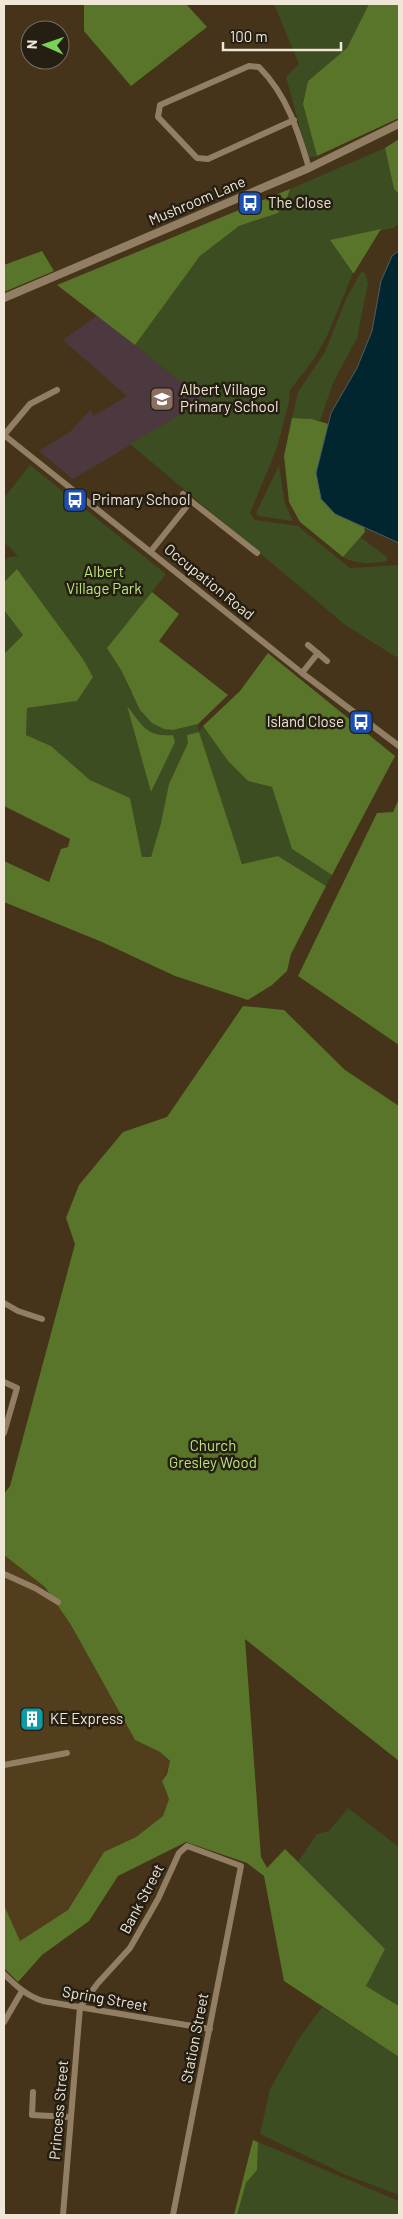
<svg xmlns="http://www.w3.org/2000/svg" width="403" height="2219" viewBox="0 0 403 2219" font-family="Barlow,sans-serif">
  <rect width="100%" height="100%" fill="#45341a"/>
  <path fill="#523e1c" d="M4,1555L45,1586L71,1625L135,1740L160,1752L170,1762L162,1781L169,1799L163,1816L136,1837L104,1852L68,1910L20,1941L4,1905Z"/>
  <path fill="#4c3940" d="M98,315L204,401L73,479L39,451L70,432L90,410L94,416L127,396L63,340Z"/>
  <path fill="#3b4d21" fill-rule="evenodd" d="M274,4H369L347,48L308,81L303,104L317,156L308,158L286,77L299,64Z
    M385,148L394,188L399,194V224L393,228L330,240L353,273L328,334L314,359L290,390L289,401L277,448L250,513L255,520L298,526L350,568L399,565V656L396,657L344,624L130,444L204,401L135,345L200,256L239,226L264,218L286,201L290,189Z
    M361,272L365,273L368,283L357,338L333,383L320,421L312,419L292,418L298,392L325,352L346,299Z
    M30,465L166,574L108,648L121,670L130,691L173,730L198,724L199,731L203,726L228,761L248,781L272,787L292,849L332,875L326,886L278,856L243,864L188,743L179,763L151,857H142L130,798L90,780L51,746L26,735L27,708L77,701L17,569L4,582V562L8,557L18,556L4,542V498ZM127,707C144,727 145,737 173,735L151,791Z
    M279,465L285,504L293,521L258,516L256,513Z
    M360,537L387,557V561C370,564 358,565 343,557Z
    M4,610L23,635L4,654Z
    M348,1808L399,1847V2006L366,1986L385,1949L298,1862L317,1834L329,1831Z
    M322,2007L399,2057V2195L346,2175L260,2134L270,2089L298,2040Z
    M258,2142L399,2201V2215H237L246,2183L257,2170Z"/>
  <path fill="#58752a" d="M84,4H186L207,27L131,86L84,31Z
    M369,4H399V118L317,156L303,104L308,81L347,48Z
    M399,139V194L394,189L385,148Z
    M290,189L286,201L278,213L239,226L200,256L135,345L57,285Z
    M381,229L354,273H353L330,240Z
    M42,251L54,271L4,292V265Z
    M292,418L312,419L328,424L323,448L335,514L364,527L365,532L343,557L300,522L289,502L284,456Z
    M17,569L83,659L93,677L77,701L27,708L26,735L51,746L90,780L130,798L142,857H151L161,823L169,784L188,743L187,735L199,732L242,864L278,856L326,886L291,954L287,971L272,985L248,1000L175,976L102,942L4,902V861L49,882L61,849L68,847L70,839L4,806V654L23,635L4,610V582Z
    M152,592L179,614L159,641L228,695L198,724L173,730L164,729L152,723L140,710L121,670L107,648Z
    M268,653L395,756L332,875L292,849L272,787L248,781L228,761L203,726L240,691Z
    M127,706C143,726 146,737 173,735L175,742L151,792Z
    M399,799V1045L298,976L377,813L393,812Z
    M243,1006L284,1010L345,1070L399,1106V1761L245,1639L261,1857L267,1868L285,1849L385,1949L366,1986L399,2006V2057L284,1981L264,1876L247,1863L186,1842L118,1876L89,1921L42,1955L18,1982L4,1968V1905L20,1941L68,1910L104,1852L136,1837L163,1816L169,1799L162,1781L167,1774L170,1761L160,1752L135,1740L71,1625L45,1587L4,1555V1494L10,1486L75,1244L66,1218L79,1185L123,1132L167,1117Z
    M253,2140L258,2142L257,2170L246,2183L237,2215H234Z"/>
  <path fill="#022630" stroke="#496062" d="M399,251V543L335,514L321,499L316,473L331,413L357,368L372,331L381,281L392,256Z"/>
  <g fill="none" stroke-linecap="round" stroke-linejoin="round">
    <path stroke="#927f63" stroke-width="6" d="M294,120L208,159L197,158L158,117L160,105L249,66L259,67C287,95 298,131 309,168
      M4,435L302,673L399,746
      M4,435L30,404L57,390
      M183,494L191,501
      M151,551L191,501L257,553
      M308,645L327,661
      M302,673L318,653
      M4,1303L18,1311L42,1319
      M4,1382L17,1388L4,1433
      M4,1574L35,1588L58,1602
      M4,1765L67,1753
      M4,1974C16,1986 27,1996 43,2001L210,2029
      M4,2022L22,1991
      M33,2092L32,2115L70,2117
      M63,2215L80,2007L98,1983L130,1948L158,1899L179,1853L187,1846L241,1866L173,2215"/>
    <path stroke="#927f63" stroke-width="8" d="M4,298L309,168L399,124"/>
  </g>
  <defs>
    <g id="bus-square" transform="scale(1.25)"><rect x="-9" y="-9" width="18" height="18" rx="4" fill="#1a4fb4" stroke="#251e12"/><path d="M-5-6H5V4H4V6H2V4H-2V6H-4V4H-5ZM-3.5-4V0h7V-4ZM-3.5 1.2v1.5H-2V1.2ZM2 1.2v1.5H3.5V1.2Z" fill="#fff"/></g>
    <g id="school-square" transform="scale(1.25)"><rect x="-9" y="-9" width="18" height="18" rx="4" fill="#8d6e63" stroke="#251e12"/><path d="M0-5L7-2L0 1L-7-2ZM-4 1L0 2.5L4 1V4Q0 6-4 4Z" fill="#fff"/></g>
    <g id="building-square" transform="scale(1.25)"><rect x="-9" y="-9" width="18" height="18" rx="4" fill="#0f9aa8" stroke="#251e12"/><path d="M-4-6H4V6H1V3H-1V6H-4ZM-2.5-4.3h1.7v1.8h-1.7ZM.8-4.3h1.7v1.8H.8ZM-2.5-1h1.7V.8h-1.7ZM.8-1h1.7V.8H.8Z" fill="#fff"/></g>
  </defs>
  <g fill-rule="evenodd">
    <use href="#bus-square" x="250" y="203"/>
    <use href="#school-square" x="162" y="399"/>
    <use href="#bus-square" x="75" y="500"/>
    <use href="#bus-square" x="361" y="722"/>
    <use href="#building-square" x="32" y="1719"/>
  </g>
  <g text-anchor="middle" stroke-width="5" stroke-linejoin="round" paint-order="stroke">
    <g font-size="15" fill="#f0e6d7" stroke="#251e12">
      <text transform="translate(197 201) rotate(-23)" y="5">Mushroom Lane</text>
      <text transform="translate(209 582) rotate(39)" y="5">Occupation Road</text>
      <text transform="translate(142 1899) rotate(-62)" y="5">Bank Street</text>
      <text transform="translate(105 1999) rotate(10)" y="5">Spring Street</text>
      <text transform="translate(195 2038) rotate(-79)" y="5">Station Street</text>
      <text transform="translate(59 2110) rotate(-85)" y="5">Princess Street</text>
    </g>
    <g font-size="15" fill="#f0e6d7" stroke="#251e12" text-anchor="start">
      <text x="268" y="208">The Close</text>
      <text x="180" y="395">Albert Village<tspan x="180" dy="17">Primary School</tspan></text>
      <text x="92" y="505">Primary School</text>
      <text x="344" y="727" text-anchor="end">Island Close</text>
      <text x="50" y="1724">KE Express</text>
    </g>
    <g font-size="15" fill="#b9e47d" stroke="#251e12">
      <text x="104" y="577">Albert<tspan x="104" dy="17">Village Park</tspan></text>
      <text x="213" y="1451">Church<tspan x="213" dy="17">Gresley Wood</tspan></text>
    </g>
  </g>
  <rect width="403" height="2219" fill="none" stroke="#f0e6d7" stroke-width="10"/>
  <g transform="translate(45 45) rotate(272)"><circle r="24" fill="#251e12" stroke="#766e61"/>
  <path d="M0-4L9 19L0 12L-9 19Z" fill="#79d158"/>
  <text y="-8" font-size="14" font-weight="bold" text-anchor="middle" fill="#f0e6d7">N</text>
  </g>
  <path d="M223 42v8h118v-8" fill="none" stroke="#f0e6d7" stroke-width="2.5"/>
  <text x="230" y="42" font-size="15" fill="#f0e6d7" stroke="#251e12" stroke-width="4" paint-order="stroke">100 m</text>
</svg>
